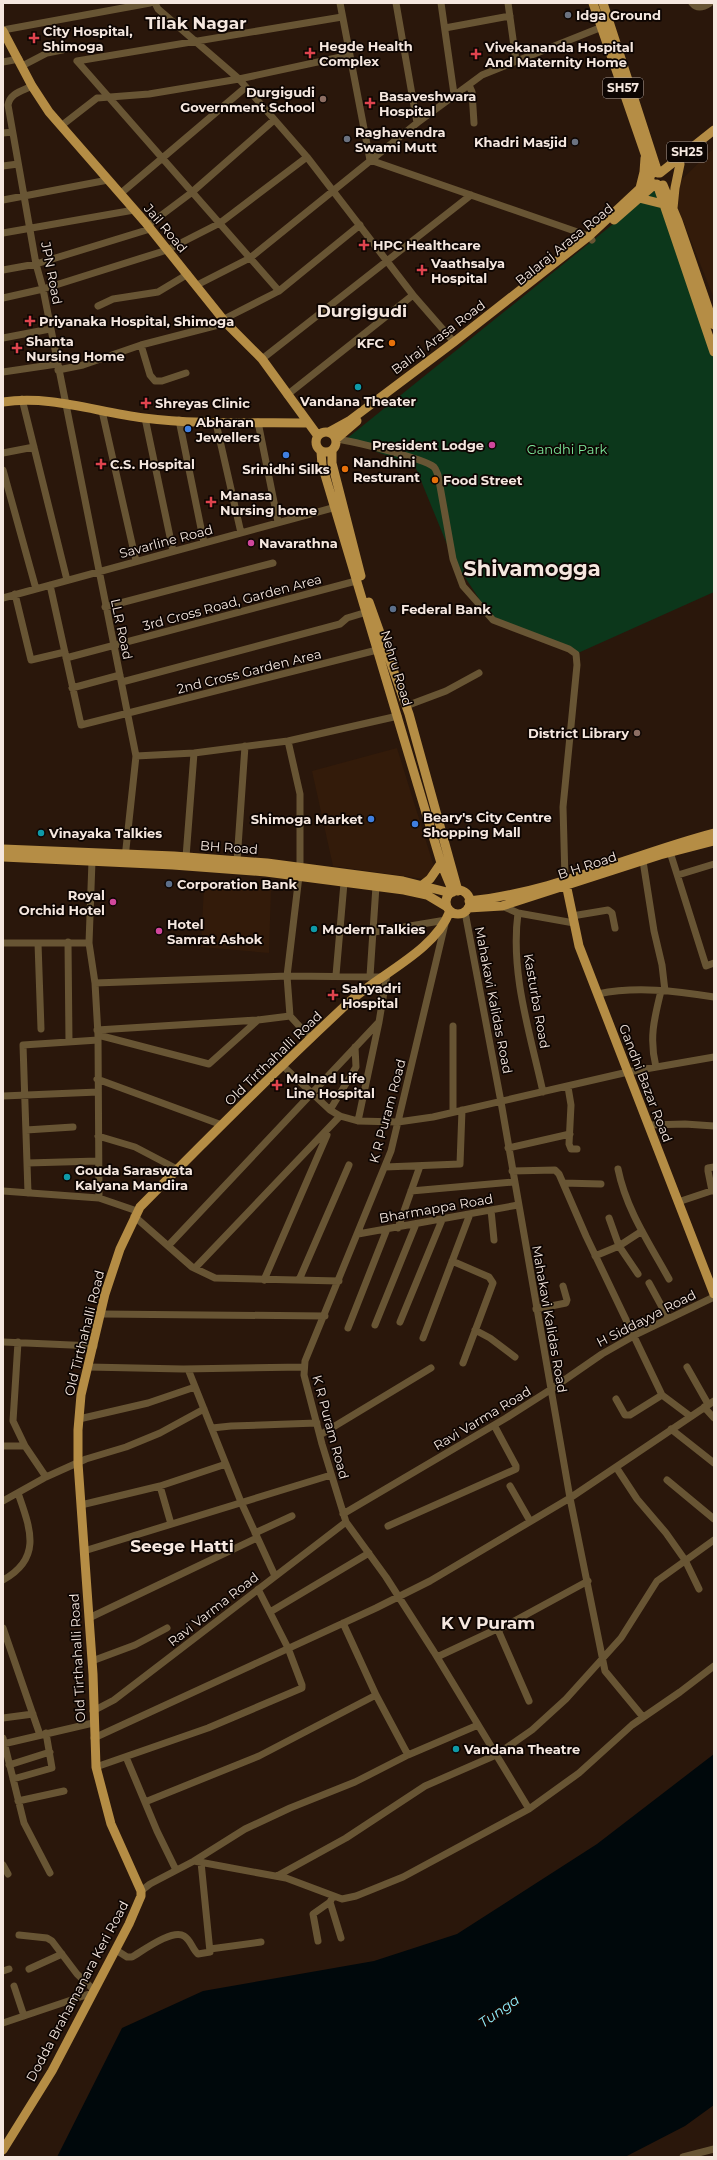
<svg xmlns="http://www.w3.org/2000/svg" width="717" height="2160" viewBox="0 0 717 2160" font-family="Montserrat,sans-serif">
  <rect width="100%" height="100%" fill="#2a170b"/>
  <path fill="#331b0a" d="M714,148V295L713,296L677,206L676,185Z
    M397,748L435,870L424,879L333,866L312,771Z
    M204,885L271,888L269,953L201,947Z"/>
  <path fill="#0c371b" d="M659,187L714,348V592L578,653L493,620L453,559L415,466L345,440Z"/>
  <path fill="#00080b" d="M714,1754V2105L685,2126L625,2157H57L122,2028L203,1991L374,1961L457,1934L597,1844Z"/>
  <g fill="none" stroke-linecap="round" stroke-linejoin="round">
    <path stroke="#685534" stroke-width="7" d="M155,3L158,9L239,79L307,157L413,295L454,342
      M340,3L370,160L589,236L592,240
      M396,3L417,123
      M441,3L454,94
      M508,3L516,61
      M692,3C697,9 704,7 710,3
      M445,28L510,16
      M3,30L150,3
      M3,62L19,59
      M22,66L47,53L62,50
      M469,85L472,92L474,123
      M32,86C22,91 10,93 8,105L36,264L43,289L136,756L125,858
      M61,126L97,98L149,94L239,79L350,55
      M3,133L12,132
      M3,166L18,164
      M120,194L246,87
      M3,200L108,180
      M147,226L191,193L274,120
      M3,233L134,210
      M3,270L36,264L150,229
      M197,285L250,258L417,123L482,75L602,27
      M279,291L77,61L342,17
      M3,298L43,289L167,250L220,223L307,157
      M98,306L113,299L158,292L188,274
      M224,319L279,291L360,225
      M3,338L50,329
      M141,345L150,375L155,381H162L186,373
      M262,359L471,195
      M58,370L83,365L141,345L226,323
      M3,372L57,364
      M287,395L413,295
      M22,399L67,580
      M102,411L136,561
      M145,418L173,551
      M179,420L204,543
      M258,422L278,522
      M216,423L241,533
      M336,439C352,441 423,458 434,467C436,469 437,473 438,475L453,559L463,586L493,620L569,649L576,654L577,665L563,807L565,879
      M3,453L34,447
      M3,470L36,589
      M50,585L81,725L377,650
      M15,594L31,660L65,652
      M3,598L336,507
      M105,607L273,563
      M66,658L356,581
      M122,682L340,624L347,618L367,612
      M72,688L120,675
      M406,706L446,691L479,673
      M288,741L300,794V868
      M136,756L194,753L288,741L398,716
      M670,852L706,966L714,963
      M186,857L194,753
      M92,861L89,943L95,983L98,1035L99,1198
      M237,861L245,746
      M643,861L654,931L662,965L665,991
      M678,875L714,864
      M299,876L287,976L290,1016L311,1039
      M502,906L518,913L574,923
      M465,912L501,1102L570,1498L605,1671L643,1717
      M518,913C510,973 530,1033 543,1092
      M572,916L608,910L612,913L615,928
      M445,924L391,1151L305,1361L304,1375L322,1444L346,1522L386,1577L434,1652L529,1809
      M374,932L446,920
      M68,942L69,1042
      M3,943H89
      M38,943L41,1029
      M336,975L344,883
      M370,976L376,886
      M95,983L287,976L382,977
      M598,994C636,986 676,991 714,997
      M453,1026V1112
      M97,1030L258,1020L290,1016
      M98,1035L209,1064L258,1020
      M283,1066L330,1110L340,1116L358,1121L398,1122L433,1117L628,1072L714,1057
      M656,1067C649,1039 654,1019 661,991
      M97,1079L222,1125
      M568,1087L571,1105L569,1144L571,1149H577
      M3,1096L98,1092
      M330,1110L356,1067L355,1047
      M358,1121L379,1022
      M649,1125L685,1124L714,1126
      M26,1130L73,1127
      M98,1136L135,1147L177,1169
      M508,1148L570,1134
      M27,1163L98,1161
      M385,1167L460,1164L462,1110
      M618,1169C626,1209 649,1243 669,1279
      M512,1171L555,1170L559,1174L586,1236L662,1395L690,1416
      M563,1183L601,1184
      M3,1191L99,1198L137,1211
      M411,1191L514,1182
      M712,1191L708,1171V1168L714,1167
      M28,1193L23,1045L98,1040
      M678,1202L714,1190
      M491,1210L494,1240
      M134,1216L192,1267L215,1278L339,1281
      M609,1218L619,1246L638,1274
      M398,1228L420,1166
      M358,1234L518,1205
      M168,1246L379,1022L387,974
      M595,1256L619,1246L642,1231
      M452,1261L489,1277L493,1283L463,1363
      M195,1268L340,1116
      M264,1280L327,1135
      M299,1280L349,1165
      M649,1283L668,1318
      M536,1309L566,1303L567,1300L563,1286
      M101,1314L325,1316
      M400,1322L442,1220
      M375,1325L416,1224
      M348,1328L387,1229
      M475,1330L490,1338L515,1357
      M423,1338L470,1214
      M3,1342L94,1346
      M18,1342L13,1421L25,1446L46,1477
      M88,1367L183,1369L304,1367
      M687,1367L708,1404
      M188,1369L241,1502L275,1576
      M616,1399L625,1415H630L662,1395
      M704,1407L714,1418
      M79,1419L148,1403L195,1387
      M212,1428L231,1426L317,1423
      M671,1429L714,1463
      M320,1435L431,1368
      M3,1446H25
      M616,1467L637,1499L666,1533L685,1560L699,1589
      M667,1480L714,1519
      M160,1486L171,1524
      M510,1486L530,1521
      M3,1501L46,1477L86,1459L126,1447L160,1433L204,1409
      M81,1505L160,1486L226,1464
      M343,1514L506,1418L550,1390L602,1354L639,1333L714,1297
      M388,1526L516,1469V1466L494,1425
      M255,1533L292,1516
      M84,1551L331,1475
      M3,1580C43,1558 30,1528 18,1493
      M270,1612L369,1553
      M89,1618L257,1538
      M343,1623L376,1695L408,1755
      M3,1628L40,1735
      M437,1657L499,1628
      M92,1661L135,1645L167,1628
      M529,1701L498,1630L588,1581
      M93,1711L114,1700L346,1522
      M3,1718L33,1714
      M3,1738L24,1823L50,1873
      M94,1738L376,1608L430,1581L570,1498L714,1401
      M3,1744L93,1723
      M126,1757L157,1831L176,1870
      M9,1765L50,1752
      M96,1767L208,1728L302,1688V1685L288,1648L258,1589
      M13,1779L52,1768L46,1733
      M18,1801L64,1791
      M145,1802L259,1756L376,1695
      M194,1861L245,1829L290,1808L355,1782L408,1755L478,1725
      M3,1865L8,1874
      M277,1876L346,1838L425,1786L496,1755L532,1730L566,1699L621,1638L657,1581L714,1540
      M141,1891L150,1884L194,1861L286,1878L342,1899L356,1896L403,1877L529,1809L579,1773L632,1725L680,1692L714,1666
      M330,1902L341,1938
      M19,1935L47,1938L52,1941L77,1974L94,1990
      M318,1941L313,1914L330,1902L333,1896
      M210,1949L261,1942
      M116,1950L127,1957H132C144,1950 172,1929 184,1936C191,1940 192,1949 198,1954L210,1952L201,1862
      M29,1969L62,1954
      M3,1971L9,1969
      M14,1986L24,2016
      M3,2023L92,1993
      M683,2157L714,2149"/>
    <path stroke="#b58d45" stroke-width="9" d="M593,3L652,174
      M603,3L658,173
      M3,31L32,86L49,112L145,222L226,323L262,359L318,436
      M660,173L714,130
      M657,184L714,352
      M663,185L678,221L714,325
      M640,188L644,172L645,158
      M639,198L663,204
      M673,208L675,188L680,164
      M614,220L655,184
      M3,402C51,395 96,412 144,418C198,425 253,422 308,423
      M316 442a10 10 0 1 1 20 0a10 10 0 1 1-20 0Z
      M329,432L349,421L454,342L589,236L650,179
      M336,439L357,421
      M332,451V463L361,576
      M321,452L322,465L441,863L453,892
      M369,602L409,714L458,891
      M3,849L174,856L267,863L403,881L451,893
      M3,857L173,865L266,872L404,890L427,895L447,907
      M565,879L579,946L714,1294
      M421,886L430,879L441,863
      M446 902a12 12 0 1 1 24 0a12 12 0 1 1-24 0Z
      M469,901C552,893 633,854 714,833
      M468,908L502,906L660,855L714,841
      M3,2150L52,2071L129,1924L141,1896V1891L111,1824L96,1767L93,1674L78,1463V1430L81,1395L105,1294L120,1249L140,1207C208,1138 277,1069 348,1003C379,974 434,952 450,911"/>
  </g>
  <g fill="#6b7280" stroke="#0d0502" stroke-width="1.5">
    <circle cx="568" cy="15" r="4"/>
    <circle cx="347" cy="139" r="4"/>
    <circle cx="575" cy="142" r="4"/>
  </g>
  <g fill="#e0444e" stroke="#0d0502" stroke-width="1.5">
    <path d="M32 32h4v4h4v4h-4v4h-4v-4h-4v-4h4z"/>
    <path d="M308 47h4v4h4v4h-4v4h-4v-4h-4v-4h4z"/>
    <path d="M474 48h4v4h4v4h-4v4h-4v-4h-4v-4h4z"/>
    <path d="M368 97h4v4h4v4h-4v4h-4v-4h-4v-4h4z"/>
    <path d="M362 239h4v4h4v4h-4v4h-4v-4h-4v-4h4z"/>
    <path d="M420 264h4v4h4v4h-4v4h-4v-4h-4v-4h4z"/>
    <path d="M28 315h4v4h4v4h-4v4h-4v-4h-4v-4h4z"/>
    <path d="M15 342h4v4h4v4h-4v4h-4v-4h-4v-4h4z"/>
    <path d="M144 397h4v4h4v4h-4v4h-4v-4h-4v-4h4z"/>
    <path d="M99 458h4v4h4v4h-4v4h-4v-4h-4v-4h4z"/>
    <path d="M209 496h4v4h4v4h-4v4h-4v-4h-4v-4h4z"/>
    <path d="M331 989h4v4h4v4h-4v4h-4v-4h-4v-4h4z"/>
    <path d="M275 1079h4v4h4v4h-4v4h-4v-4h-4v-4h4z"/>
  </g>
  <g fill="#8d6e63" stroke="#0d0502" stroke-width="1.5">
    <circle cx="323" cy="99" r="4"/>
    <circle cx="637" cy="733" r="4"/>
  </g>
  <g fill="#e8710a" stroke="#0d0502" stroke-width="1.5">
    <circle cx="392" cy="343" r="4"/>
    <circle cx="345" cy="469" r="4"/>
    <circle cx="435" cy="480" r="4"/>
  </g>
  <g fill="#0f9aa8" stroke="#0d0502" stroke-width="1.5">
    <circle cx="358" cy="387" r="4"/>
    <circle cx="41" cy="833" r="4"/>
    <circle cx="314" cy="929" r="4"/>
    <circle cx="67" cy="1177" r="4"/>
    <circle cx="456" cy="1749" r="4"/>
  </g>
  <g fill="#3f7fe0" stroke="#0d0502" stroke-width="1.5">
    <circle cx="188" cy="429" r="4"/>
    <circle cx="286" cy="455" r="4"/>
    <circle cx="371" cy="819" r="4"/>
    <circle cx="415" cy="824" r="4"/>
  </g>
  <g fill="#d1479c" stroke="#0d0502" stroke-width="1.5">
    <circle cx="492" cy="445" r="4"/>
    <circle cx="251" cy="543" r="4"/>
    <circle cx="113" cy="902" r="4"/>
    <circle cx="159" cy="931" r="4"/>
  </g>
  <g fill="#5c6f8a" stroke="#0d0502" stroke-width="1.5">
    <circle cx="393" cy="609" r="4"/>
    <circle cx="169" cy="884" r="4"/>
  </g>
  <g text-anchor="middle" stroke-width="3.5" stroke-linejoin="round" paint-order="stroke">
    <g fill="#0d0502" stroke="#afa39d" stroke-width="1">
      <rect x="603" y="78" width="40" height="20" rx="3"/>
      <rect x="667" y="142" width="40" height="20" rx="3"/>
    </g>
    <g font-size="12" font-weight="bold" fill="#f5e7df">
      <text x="623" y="92">SH57</text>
      <text x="687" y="156">SH25</text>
    </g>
    <g font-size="13" font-weight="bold" fill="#f5e7df" stroke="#0d0502" text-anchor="start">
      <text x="576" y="20">Idga Ground</text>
      <text x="43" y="36">City Hospital,<tspan x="43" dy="15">Shimoga</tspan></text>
      <text x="319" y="51">Hegde Health<tspan x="319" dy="15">Complex</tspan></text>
      <text x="485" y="52">Vivekananda Hospital<tspan x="485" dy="15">And Maternity Home</tspan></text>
      <text x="315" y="97" text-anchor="end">Durgigudi<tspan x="315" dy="15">Government School</tspan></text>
      <text x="379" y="101">Basaveshwara<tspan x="379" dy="15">Hospital</tspan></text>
      <text x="355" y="137">Raghavendra<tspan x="355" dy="15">Swami Mutt</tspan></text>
      <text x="567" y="147" text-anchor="end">Khadri Masjid</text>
      <text x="373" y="250">HPC Healthcare</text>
      <text x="431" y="268">Vaathsalya<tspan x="431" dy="15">Hospital</tspan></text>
      <text x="39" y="326">Priyanaka Hospital, Shimoga</text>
      <text x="26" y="346">Shanta<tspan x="26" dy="15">Nursing Home</tspan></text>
      <text x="384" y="348" text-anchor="end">KFC</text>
      <text x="358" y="406" text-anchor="middle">Vandana Theater</text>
      <text x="155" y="408">Shreyas Clinic</text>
      <text x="196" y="427">Abharan<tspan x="196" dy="15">Jewellers</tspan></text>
      <text x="484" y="450" text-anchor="end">President Lodge</text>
      <text x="353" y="467">Nandhini<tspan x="353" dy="15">Resturant</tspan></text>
      <text x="110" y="469">C.S. Hospital</text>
      <text x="286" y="474" text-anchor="middle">Srinidhi Silks</text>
      <text x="443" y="485">Food Street</text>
      <text x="220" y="500">Manasa<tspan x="220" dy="15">Nursing home</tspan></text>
      <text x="259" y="548">Navarathna</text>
      <text x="401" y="614">Federal Bank</text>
      <text x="629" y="738" text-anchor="end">District Library</text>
      <text x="423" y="822">Beary's City Centre<tspan x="423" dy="15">Shopping Mall</tspan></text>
      <text x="363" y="824" text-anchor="end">Shimoga Market</text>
      <text x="49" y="838">Vinayaka Talkies</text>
      <text x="177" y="889">Corporation Bank</text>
      <text x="105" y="900" text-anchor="end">Royal<tspan x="105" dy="15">Orchid Hotel</tspan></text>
      <text x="167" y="929">Hotel<tspan x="167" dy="15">Samrat Ashok</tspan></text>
      <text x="322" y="934">Modern Talkies</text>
      <text x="342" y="993">Sahyadri<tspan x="342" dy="15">Hospital</tspan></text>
      <text x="286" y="1083">Malnad Life<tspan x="286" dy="15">Line Hospital</tspan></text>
      <text x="75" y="1175">Gouda Saraswata<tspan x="75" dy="15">Kalyana Mandira</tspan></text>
      <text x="464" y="1754">Vandana Theatre</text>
    </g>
    <g font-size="13" fill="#f5e7df" stroke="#0d0502">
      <text transform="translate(166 228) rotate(50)" y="5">Jail Road</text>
      <text transform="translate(564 244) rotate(-39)" y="5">Balaraj Arasa Road</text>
      <text transform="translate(52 273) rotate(79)" y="5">JPN Road</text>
      <text transform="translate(438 337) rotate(-37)" y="5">Balraj Arasa Road</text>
      <text transform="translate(166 541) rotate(-15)" y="5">Savarline Road</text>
      <text transform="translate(232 602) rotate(-15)" y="5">3rd Cross Road, Garden Area</text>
      <text transform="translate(122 629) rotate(78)" y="5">LLR Road</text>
      <text transform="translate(397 668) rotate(73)" y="5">Nehru Road</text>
      <text transform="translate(249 671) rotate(-14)" y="5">2nd Cross Garden Area</text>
      <text transform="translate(229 847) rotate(4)" y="5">BH Road</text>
      <text transform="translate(587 865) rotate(-18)" y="5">B H Road</text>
      <text transform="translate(494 1000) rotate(79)" y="5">Mahakavi Kalidas Road</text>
      <text transform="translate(537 1001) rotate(80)" y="5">Kasturba Road</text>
      <text transform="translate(273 1058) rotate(-44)" y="5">Old Tirthahalli Road</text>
      <text transform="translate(646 1083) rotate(69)" y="5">Gandhi Bazar Road</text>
      <text transform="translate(387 1111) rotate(-75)" y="5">K R Puram Road</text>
      <text transform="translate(436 1208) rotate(-10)" y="5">Bharmappa Road</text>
      <text transform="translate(646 1318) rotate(-27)" y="5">H Siddayya Road</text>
      <text transform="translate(550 1319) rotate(80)" y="5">Mahakavi Kalidas Road</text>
      <text transform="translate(84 1333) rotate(-76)" y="5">Old Tirthahalli Road</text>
      <text transform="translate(482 1418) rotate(-31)" y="5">Ravi Varma Road</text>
      <text transform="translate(331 1427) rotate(75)" y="5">K R Puram Road</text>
      <text transform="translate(213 1609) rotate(-38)" y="5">Ravi Varma Road</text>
      <text transform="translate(77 1658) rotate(-93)" y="5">Old Tirthahalli Road</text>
      <text transform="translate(77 1991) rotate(-62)" y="5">Dodda Brahamanara Keri Road</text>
    </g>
    <g font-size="13" fill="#7eec9d" stroke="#0d0502">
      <text x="567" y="454">Gandhi Park</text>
    </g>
    <g font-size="14" font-style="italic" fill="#90edfb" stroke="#0d0502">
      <text transform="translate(499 2011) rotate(-35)" y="5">Tunga</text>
    </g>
    <g font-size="17" font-weight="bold" fill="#f5e7df" stroke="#0d0502">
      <text x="196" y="29">Tilak Nagar</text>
      <text x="362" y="317">Durgigudi</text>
      <text x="182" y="1552">Seege Hatti</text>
      <text x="488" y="1629">K V Puram</text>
    </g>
    <g font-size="21" font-weight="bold" fill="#f5e7df" stroke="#0d0502">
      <text x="532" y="576">Shivamogga</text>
    </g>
  </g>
  <rect width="717" height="2160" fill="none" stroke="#f5e7df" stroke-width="8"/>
</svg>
